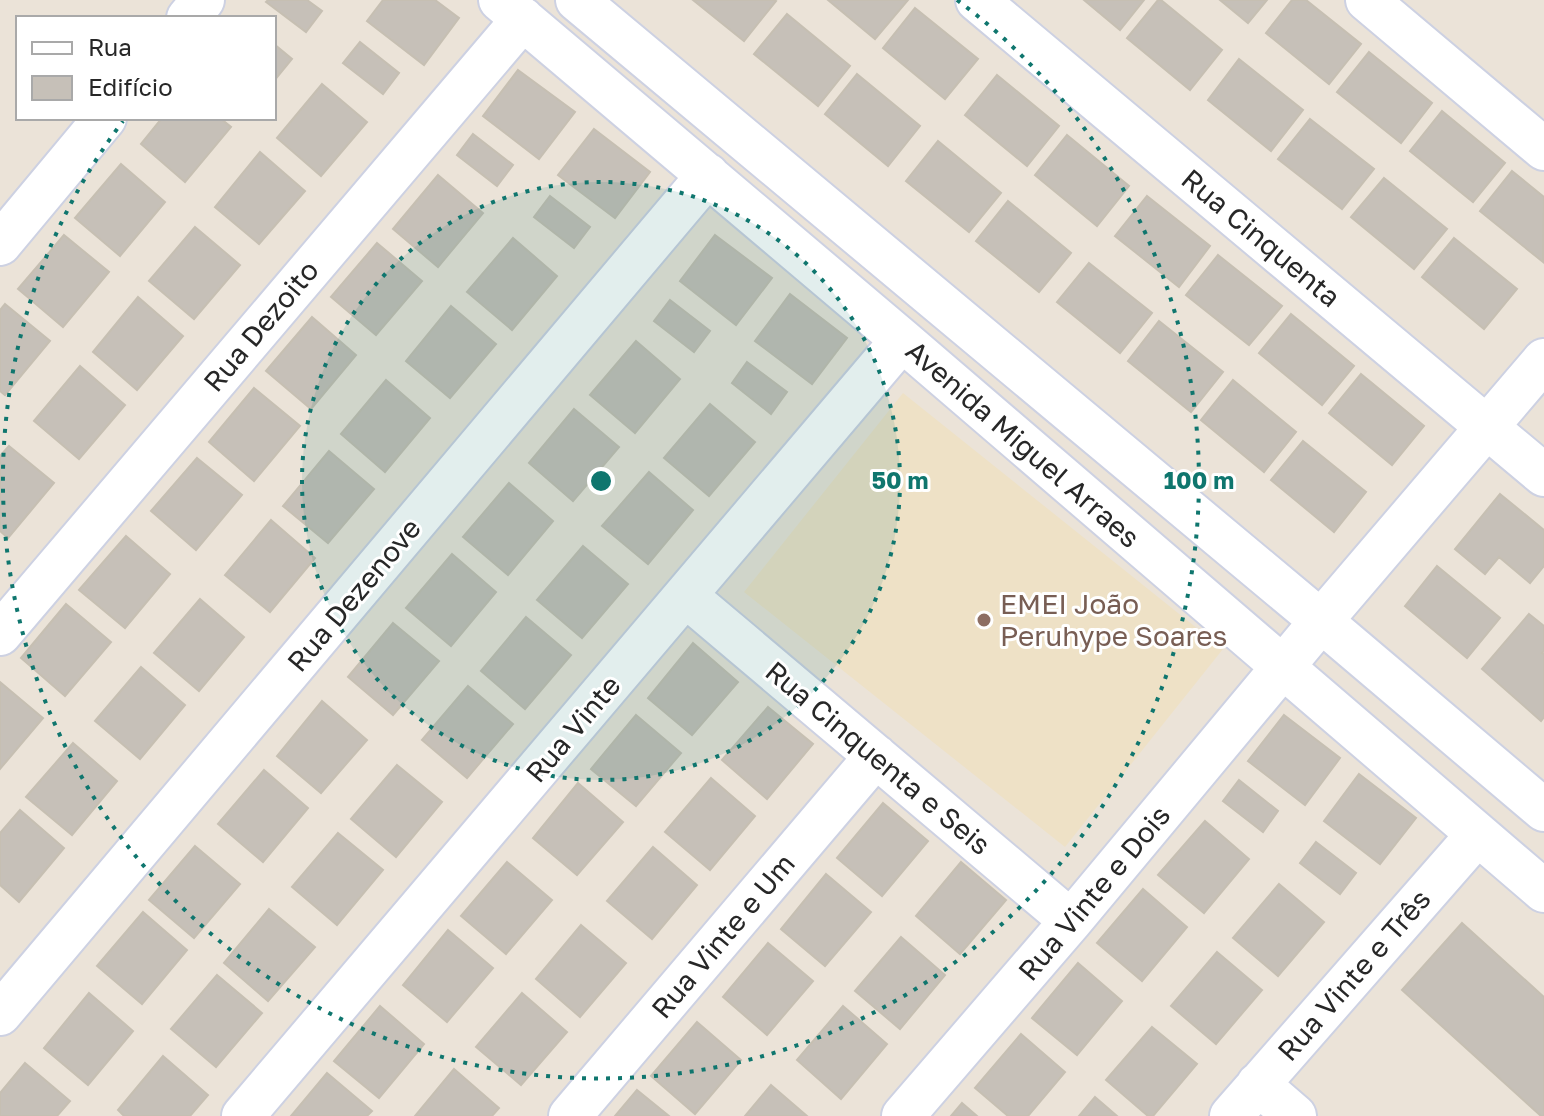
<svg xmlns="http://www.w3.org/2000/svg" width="1544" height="1116" viewBox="0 0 1544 1116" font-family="'Golos Text',sans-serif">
  <rect width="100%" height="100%" fill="#ebe3d8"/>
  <path fill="#eee1c6" d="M903,393L1223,649L1065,847L744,592Z"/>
  <path fill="#c6c0b8" stroke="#c6bfb2" stroke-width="2" d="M268,0H307L322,11L306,32L266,2Z
    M383,0H435L459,18L424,65L367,21Z
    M693,0H774L776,1L744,41Z
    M828,0H908L875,39Z
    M1084,0H1144L1120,30Z
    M1158,0H1161L1222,50L1190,90L1127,38Z
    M1220,0H1267L1248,23Z
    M1292,0H1306L1361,44L1329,84L1266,33Z
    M915,8L978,59L945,99L883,48Z
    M787,14L850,66L818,106L754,54Z
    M360,42L399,73L383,94L343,63Z
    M274,44L292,59L274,81Z
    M1369,52L1432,103L1401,143L1337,92Z
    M1239,59L1303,110L1271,151L1208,100Z
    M518,70L575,112L539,159L483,116Z
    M857,74L920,126L888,166L825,114Z
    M997,75L1059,126L1027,166L965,115Z
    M322,84L367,122L321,176L277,138Z
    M1442,111L1505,163L1473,202L1410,151Z
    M162,118H220L231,127L185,182L141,144Z
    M1310,119L1374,169L1342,209L1278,159Z
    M594,129L650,172L615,218L558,175Z
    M473,134L513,165L497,186L457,155Z
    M1067,135L1129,186L1097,226L1035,175Z
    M938,141L1001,193L969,232L906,181Z
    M260,152L305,191L259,244L215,207Z
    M121,164L165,202L120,256L75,218Z
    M1512,171L1544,197L1543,262L1480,211Z
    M438,175L483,213L438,267L393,229Z
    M1384,178L1447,229L1414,269L1351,217Z
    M550,196L590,227L574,248L534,217Z
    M1147,196L1210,246L1179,287L1115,236Z
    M1008,201L1071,253L1039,292L976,241Z
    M195,227L240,265L194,319L149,281Z
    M64,235L109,272L63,327L18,289Z
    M715,235L772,278L736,325L680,281Z
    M513,238L557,276L512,330L467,292Z
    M1454,238L1517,289L1484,329L1422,277Z
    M377,243L422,281L376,335L331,297Z
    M1218,255L1282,306L1249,345L1186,295Z
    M1089,263L1152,313L1120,353L1057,302Z
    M790,294L847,338L812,384L755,341Z
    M138,297L183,336L137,390L93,352Z
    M670,300L710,331L694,352L654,321Z
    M5,304L50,341L5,395L0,391V310Z
    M451,306L496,344L450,398L406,361Z
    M1291,314L1354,366L1322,405L1259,353Z
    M312,317L356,355L311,409L266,371Z
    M1159,321L1223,372L1191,412L1128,361Z
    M636,341L680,379L635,433L590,395Z
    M747,362L787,392L771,414L732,383Z
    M80,366L125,405L79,459L34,421Z
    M1361,374L1424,426L1392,465L1329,413Z
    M386,380L430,418L385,472L341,434Z
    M1233,380L1296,432L1264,472L1201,420Z
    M254,388L300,426L254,481L209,442Z
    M710,404L755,442L709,496L664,458Z
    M574,409L619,447L573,501L529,463Z
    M1303,441L1366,492L1334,532L1271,480Z
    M9,446L54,483L8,538L0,531V456Z
    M329,451L374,489L328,543L283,506Z
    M197,458L242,495L196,550L151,511Z
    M649,472L693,510L648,564L602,526Z
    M509,483L553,521L508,575L463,537Z
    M1500,494L1544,530V566L1530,583L1499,557L1485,574L1455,549Z
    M271,520L315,558L270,612L225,575Z
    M126,536L170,574L125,628L79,590Z
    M583,546L628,584L582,638L537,600Z
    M452,554L496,592L451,646L406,608Z
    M1437,566L1500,618L1467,658L1405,606Z
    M200,599L244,637L199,691L154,653Z
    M66,604L111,642L65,696L21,658Z
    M1529,614L1544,626V651L1542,653L1544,654V717L1541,721L1482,669Z
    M526,617L571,655L525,709L481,671Z
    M393,623L439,661L393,715L348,677Z
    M693,643L738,682L692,735L648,698Z
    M141,667L185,705L140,759L95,721Z
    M0,682L43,718L0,769Z
    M468,686L513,724L467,778L422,740Z
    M322,701L367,740L321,793L277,756Z
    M768,707L813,744L767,799L722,760Z
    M636,715L681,753L636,806L591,769Z
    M1284,715L1340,758L1305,805L1248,761Z
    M73,743L117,781L72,835L26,797Z
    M397,765L442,802L396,857L351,819Z
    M264,770L308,808L263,862L218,824Z
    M1359,774L1416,818L1380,864L1324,821Z
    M711,778L755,816L710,870L665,832Z
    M1239,780L1278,811L1263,832L1223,801Z
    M578,783L623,822L577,875L533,838Z
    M883,803L928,841L882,896L837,858Z
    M20,810L64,848L19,902L0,885V833Z
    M1205,821L1249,859L1204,913L1158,875Z
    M338,833L383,870L337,925L292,887Z
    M1316,842L1356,873L1340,894L1300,863Z
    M195,846L240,884L194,938L149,900Z
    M653,847L697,885L652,939L607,901Z
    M507,862L552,900L506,954L461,916Z
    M961,862L1006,900L960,954L916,916Z
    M826,874L871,912L825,966L781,929Z
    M1279,884L1324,922L1278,976L1233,938Z
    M1143,889L1187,927L1142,981L1097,943Z
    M269,909L315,947L268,1001L224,963Z
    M143,912L187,950L142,1004L97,966Z
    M1462,923L1544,997V1116H1541L1402,990Z
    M581,925L626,963L580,1017L536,979Z
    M448,930L493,968L447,1022L403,985Z
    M901,937L945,975L900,1029L855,991Z
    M768,943L813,981L767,1035L723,997Z
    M1217,952L1262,990L1216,1044L1171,1006Z
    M1078,963L1122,1001L1077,1055L1032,1018Z
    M217,975L262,1013L216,1067L171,1029Z
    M89,993L133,1031L88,1085L44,1048Z
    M522,993L567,1032L521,1085L476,1047Z
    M380,1006L424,1044L379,1098L334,1061Z
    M843,1006L887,1044L841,1099L797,1060Z
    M697,1022L741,1060L695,1114L651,1076Z
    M1152,1027L1197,1064L1153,1116H1148L1106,1080Z
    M1021,1034L1065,1072L1028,1116H1008L975,1088Z
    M163,1056L208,1095L190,1116H124L118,1110Z
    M25,1063L70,1101L57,1116H0V1093Z
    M454,1069L499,1108L492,1116H415Z
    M327,1073L372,1111L367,1116H291Z
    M771,1085L807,1116H745Z
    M637,1090L669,1116H615Z
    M1095,1097L1117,1116H1079Z
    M962,1103L977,1116H951Z"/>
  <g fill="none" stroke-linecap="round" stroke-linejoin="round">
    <g stroke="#cdd1e2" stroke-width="46">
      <path id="street" d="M500,0L902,340L1544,891
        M577,0L1321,621L1544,810
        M977,0L1544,475
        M1367,0L1544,149
        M188,18L203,0
        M0,244L105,118
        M686,596L1071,921
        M0,634L523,19
        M0,1014L708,175
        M1258,1084L1295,1116
        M243,1116L902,340
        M570,1116L876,756
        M903,1116L1071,921L1321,621L1544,360
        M1231,1116L1477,835"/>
    </g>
    <use href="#street" stroke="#fff" stroke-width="42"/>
  </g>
  <circle cx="601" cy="481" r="299" fill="#0f766e" fill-opacity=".12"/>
  <g fill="none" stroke="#0f766e" stroke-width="4" stroke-dasharray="4 8">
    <circle cx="601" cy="481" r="299"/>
    <path d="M957 0A598 598 0 1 1 123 121"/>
  </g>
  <circle fill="#8d6e63" stroke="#fff" stroke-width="3" cx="984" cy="620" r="8"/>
  <g text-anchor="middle" stroke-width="6" stroke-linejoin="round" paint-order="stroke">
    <g font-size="28" fill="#272727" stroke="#fff">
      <text transform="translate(1261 238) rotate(40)" y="10">Rua Cinquenta</text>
      <text transform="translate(261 326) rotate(-50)" y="10">Rua Dezoito</text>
      <text transform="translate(1023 444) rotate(41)" y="10">Avenida Miguel Arraes</text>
      <text transform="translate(354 595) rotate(-50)" y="10">Rua Dezenove</text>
      <text transform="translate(573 729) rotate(-50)" y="10">Rua Vinte</text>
      <text transform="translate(878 758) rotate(40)" y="10">Rua Cinquenta e Seis</text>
      <text transform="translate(1094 893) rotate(-50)" y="10">Rua Vinte e Dois</text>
      <text transform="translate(723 936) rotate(-50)" y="10">Rua Vinte e Um</text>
      <text transform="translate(1354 975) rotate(-49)" y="10">Rua Vinte e Três</text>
    </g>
    <g font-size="28" fill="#785e54" stroke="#fff" text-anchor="start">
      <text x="1000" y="614">EMEI João<tspan x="1000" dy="32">Peruhype Soares</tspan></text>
    </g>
  </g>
  <circle cx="601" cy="481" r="12" fill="#0f766e" stroke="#fff" stroke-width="4"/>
  <g font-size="24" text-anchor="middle" font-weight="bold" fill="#0f766e" stroke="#fff" stroke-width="6" stroke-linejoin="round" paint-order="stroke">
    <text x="900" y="489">50 m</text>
    <text x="1199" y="489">100 m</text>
  </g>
  <rect x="16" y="16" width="260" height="104" fill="#ffffff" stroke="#a9a9a9" stroke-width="2"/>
  <rect x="32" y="42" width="40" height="12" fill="#ffffff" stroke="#a9a9a9" stroke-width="2"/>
  <text x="88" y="56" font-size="24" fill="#272727">Rua</text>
  <rect x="32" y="76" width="40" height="24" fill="#c6c0b8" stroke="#a9a9a9" stroke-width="2"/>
  <text x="88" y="96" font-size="24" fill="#272727">Edifício</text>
</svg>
